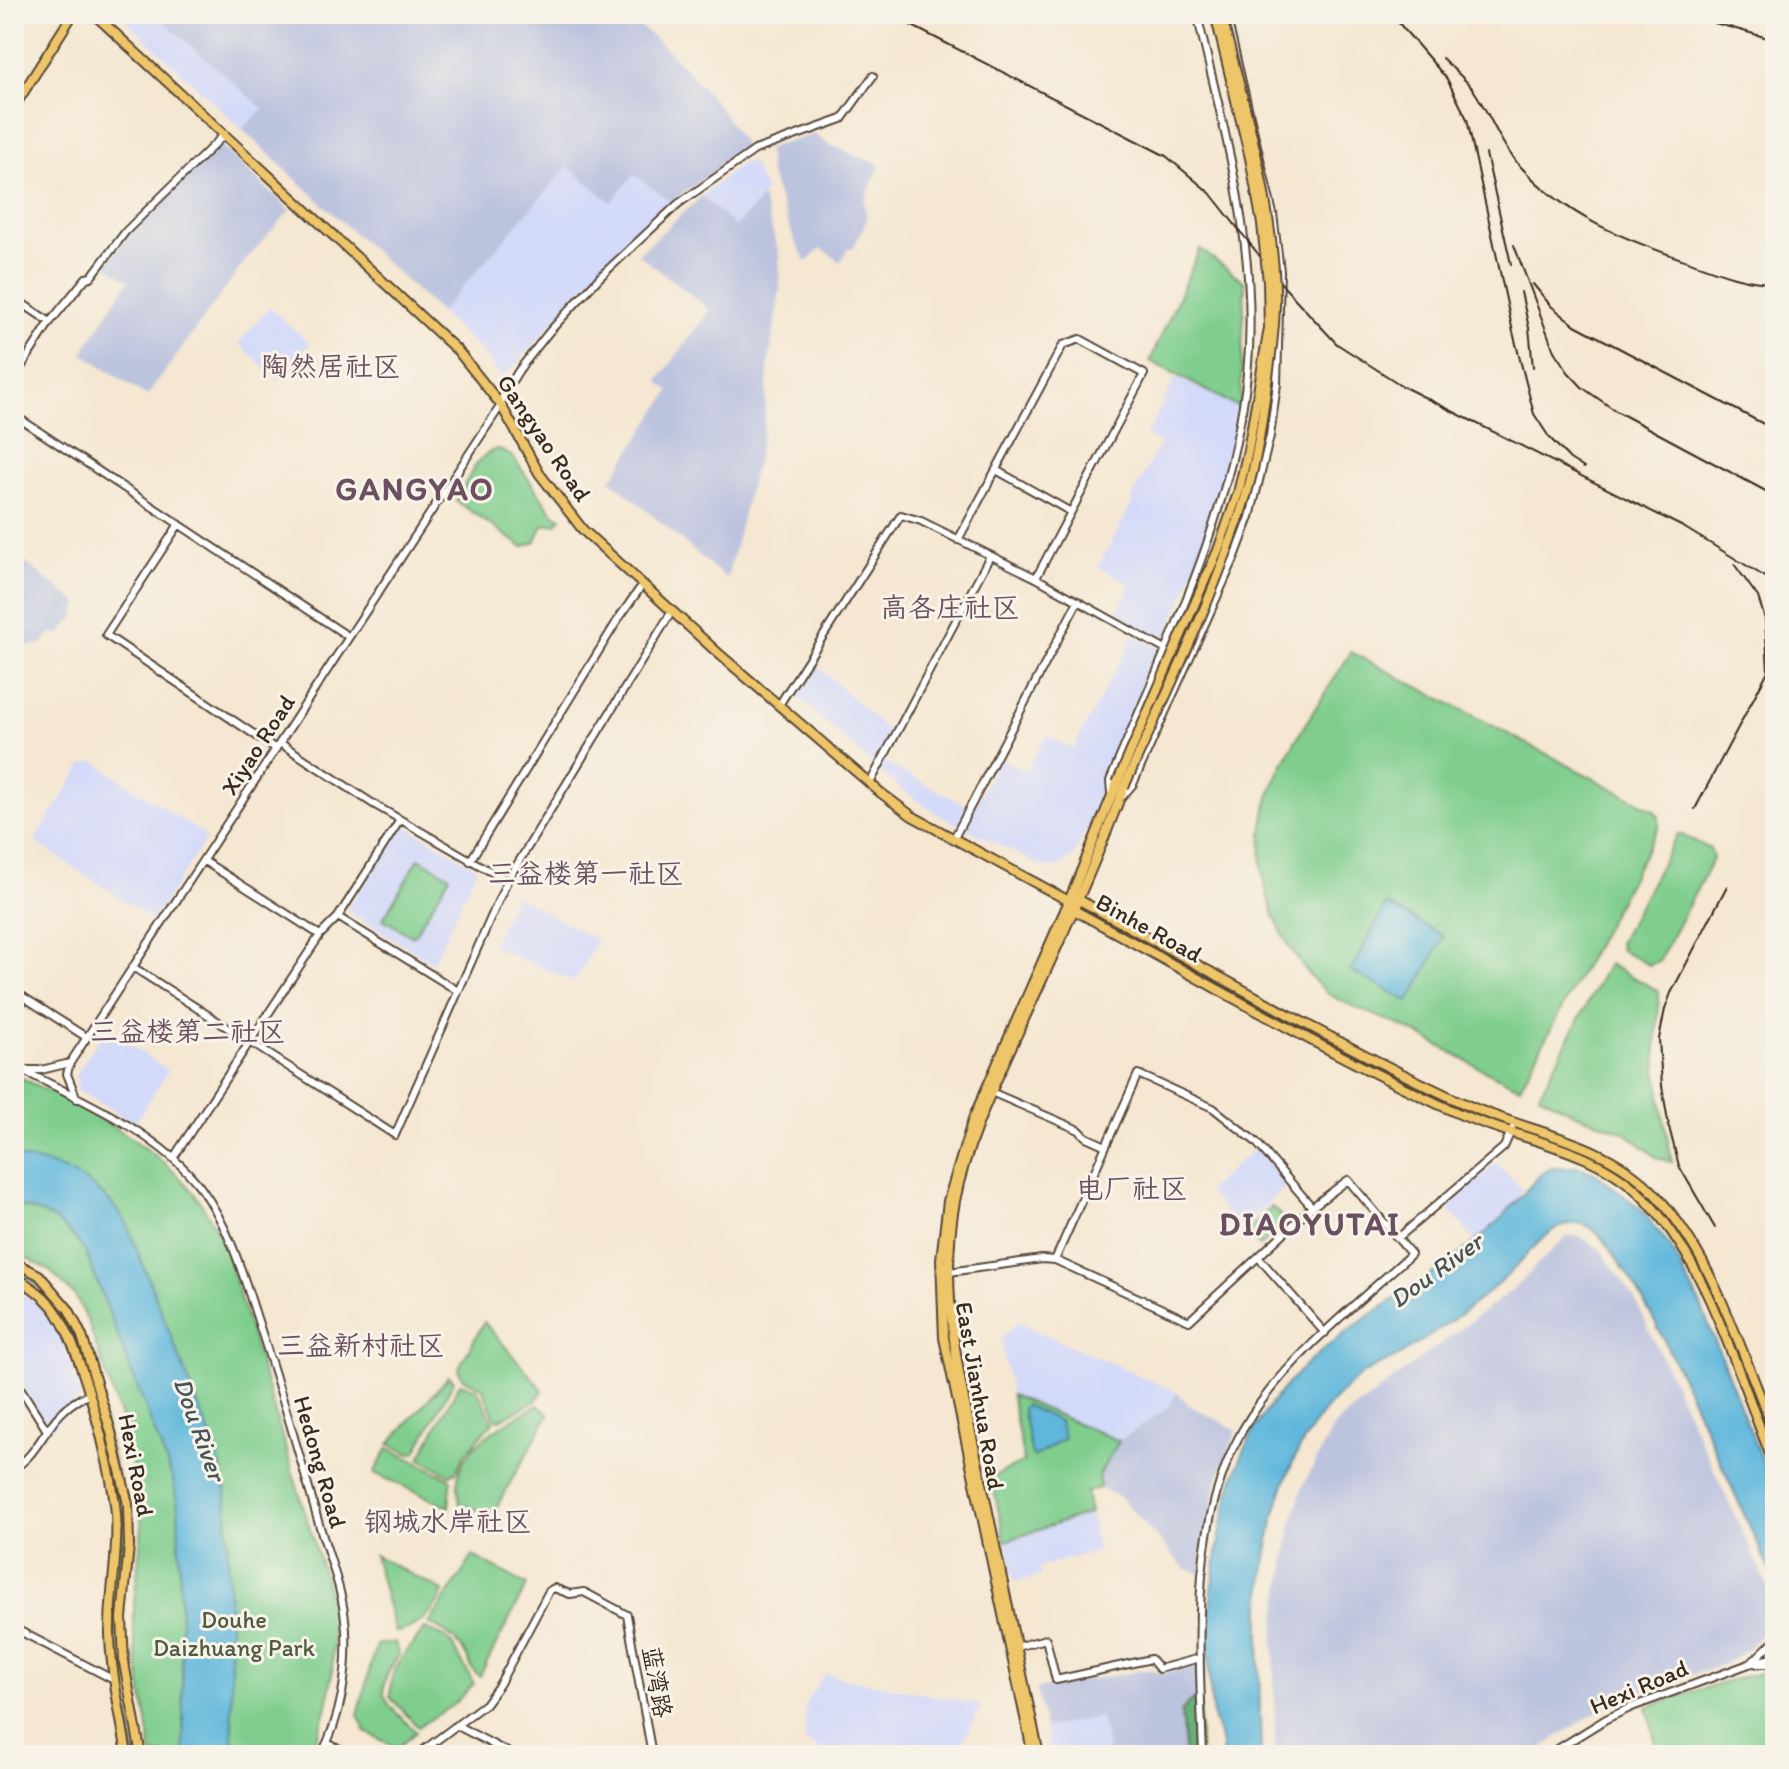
<svg xmlns="http://www.w3.org/2000/svg" width="1789" height="1769" viewBox="0 0 1789 1769" font-family="Itim,'LXGW WenKai TC',sans-serif">
  <rect width="100%" height="100%" fill="#f7f3e8"/>
  <filter id="ink" filterUnits="userSpaceOnUse"><feTurbulence type="fractalNoise" baseFrequency=".0125" numOctaves="2"/><feDisplacementMap in="SourceGraphic" scale="16" xChannelSelector="R" yChannelSelector="G"/><feConvolveMatrix kernelMatrix="1 2 1 2 8 2 1 2 1" color-interpolation-filters="sRGB"/></filter>
  <filter id="wash" filterUnits="userSpaceOnUse"><feTurbulence type="fractalNoise" baseFrequency=".006" numOctaves="4" result="noise"/><feDisplacementMap in="SourceGraphic" scale="32" xChannelSelector="R" yChannelSelector="G"/><feGaussianBlur stdDeviation="1.8" result="paint"/><feColorMatrix in="noise" values="0 0 0 0 0 0 0 0 0 0 0 0 0 0 0 0 0 1.4 0 .05"/><feComposite in="paint" operator="in"/></filter>
  <g filter="url(#wash)">
    <rect width="100%" height="100%" fill="#f5e7d1"/>
    <path fill="#d3d9f9" d="M119,14H155L263,109L242,129Z
      M751,162L766,191L735,227L702,196L742,163Z
      M568,166L611,202L634,174L671,202L630,236L510,371L501,377L480,350L440,313Z
      M270,307L310,344L278,380L238,343Z
      M1176,377L1240,408L1225,477L1207,536L1165,644L1115,615L1131,585L1098,567L1133,502L1131,500L1160,443L1146,436Z
      M1134,635L1161,650L1106,778V788L1074,855L1061,865L1051,868L1041,866L932,811L898,787L799,698L798,686L813,662L893,735L880,760L973,809L1000,758L1025,771L1047,736L1073,749Z
      M94,761L207,837L153,920L34,841L83,765Z
      M408,827L477,868L433,963L346,910L402,828Z
      M515,895L597,940L575,982L491,946Z
      M106,1028L168,1071L135,1123L78,1091L75,1076Z
      M1256,1147L1289,1184L1241,1228L1207,1191Z
      M1496,1163L1522,1189L1518,1199L1476,1242L1447,1207Z
      M14,1286L42,1306L54,1323L65,1345L80,1395L50,1431L14,1375Z
      M1017,1322L1177,1392L1169,1407L1119,1441L1011,1395L1001,1339Z
      M1090,1513L1097,1551L1039,1567L1041,1576L1014,1582L1005,1541Z
      M824,1674L982,1705L956,1755H831L805,1741V1705Z
      M1101,1716L1109,1755H1050L1045,1728Z"/>
    <path fill="#bcc3de" d="M155,14H625L658,41L689,72L719,107L746,148L671,202L634,174L611,202L568,166L440,313L242,129L263,109Z
      M815,134L826,143L880,165L864,201L867,219L853,249H847L840,262L821,248L807,262L794,239L769,172L768,148Z
      M219,144L290,210L246,260L147,396L82,353L129,280L105,265L128,233Z
      M702,196L735,227L762,197L779,253L780,289L769,361L763,433L727,579L611,480L670,391L658,381L710,310L638,254Z
      M14,554L79,604L75,617L60,634L50,633L42,644L14,647Z
      M1567,1236H1579L1600,1249L1635,1299L1775,1603V1620L1746,1651L1725,1664L1614,1701L1557,1737L1533,1755H1275L1274,1634L1290,1532L1302,1488L1333,1428L1341,1419L1512,1290Z
      M1177,1392L1189,1405L1237,1430L1216,1484L1201,1574L1184,1568L1121,1498L1100,1488L1098,1476L1119,1441L1169,1407Z
      M1198,1665L1199,1697L1181,1713L1185,1755H1109L1101,1716L1045,1728L1036,1689L1149,1669L1162,1674Z"/>
    <path fill="#7fce8e" stroke="#5d7c56" stroke-width="2" d="M1200,249L1245,282L1240,408L1150,361Z
      M499,449L513,457L552,512L561,518L556,524L543,525L535,542L523,547L456,501C466,484 477,451 499,449Z
      M1351,652L1654,810L1659,817V826L1520,1087C1482,1071 1448,1050 1412,1031C1386,1018 1358,1011 1334,997C1319,988 1306,972 1296,957C1264,909 1253,857 1268,801C1280,756 1326,694 1351,652Z
      M1677,835H1682L1710,849L1713,859L1659,961L1649,965L1621,950L1619,943Z
      M419,858L450,876L413,937L383,919Z
      M1608,964L1659,991C1660,1013 1655,1033 1656,1055C1658,1091 1665,1126 1672,1162L1658,1158L1624,1132L1576,1114L1539,1095Z
      M14,1074C71,1103 142,1136 185,1183C203,1202 216,1228 226,1251L328,1589C336,1646 337,1703 308,1755H152L134,1639V1603L142,1527L137,1486L123,1424L88,1322L76,1297L50,1271L14,1251Z
      M1272,1207L1286,1221L1260,1246L1246,1232Z
      M484,1322L543,1390L536,1401L499,1420L495,1419L482,1387L462,1378L458,1369Z
      M449,1376L454,1381L416,1452L410,1454L389,1444Z
      M460,1383L477,1389L493,1422L464,1455L456,1472L450,1475L420,1458Z
      M1011,1395L1119,1441L1098,1476L1100,1488L1086,1492L1090,1513L1005,1541L991,1477L1024,1462Z
      M538,1405L549,1414L492,1515L460,1504C459,1496 457,1487 458,1479C460,1445 513,1418 538,1405Z
      M388,1448L449,1478L451,1482L449,1507L374,1473Z
      M374,1555L443,1591C437,1611 415,1630 395,1632Z
      M473,1556L527,1585L480,1676C471,1671 471,1664 466,1655C457,1639 445,1631 429,1624Z
      M425,1629L445,1637L453,1645L474,1684L453,1705L418,1727L390,1697C389,1667 407,1651 425,1629Z
      M395,1642L399,1655C370,1696 385,1701 416,1732L397,1748L366,1732L358,1715L376,1645Z
      M1759,1673L1775,1675V1755H1664L1658,1752L1647,1707L1727,1681Z"/>
    <path fill="#67b179" stroke="#516e4c" stroke-width="2" d="M14,1267C53,1282 71,1318 84,1355C87,1366 92,1376 92,1387L89,1385C75,1340 62,1292 14,1272Z
      M95,1395L97,1396L124,1505L125,1554L118,1618L119,1651L136,1755H132L115,1652L114,1607L120,1549L119,1501L93,1398Z
      M1199,1697L1200,1755H1185L1181,1712L1187,1704Z"/>
    <path fill="#5eb7dc" stroke="#4c707d" stroke-width="2" d="M1386,904L1444,936L1409,1002L1351,971Z
      M14,1157C62,1163 99,1182 126,1222L218,1455L226,1491L227,1512L233,1755H184L178,1507L173,1480L86,1253C67,1226 48,1210 14,1206Z
      M1578,1167L1596,1174L1642,1210L1671,1248L1701,1306L1775,1494V1582C1750,1527 1725,1472 1700,1417C1673,1358 1648,1300 1609,1248C1603,1240 1597,1230 1588,1226C1553,1211 1523,1264 1498,1284C1468,1310 1434,1334 1400,1355C1388,1362 1374,1366 1363,1374C1247,1460 1258,1628 1261,1755H1222C1224,1737 1215,1731 1213,1715C1207,1671 1207,1620 1214,1576C1221,1523 1231,1467 1260,1420C1311,1337 1405,1301 1477,1240C1501,1221 1520,1197 1540,1175L1551,1168Z
      M1025,1405L1059,1421L1064,1438L1035,1457L1032,1456L1022,1408Z"/>
  </g>
  <g filter="url(#ink)">
    <g fill="none" stroke-linecap="round" stroke-linejoin="round">
      <g stroke="#574639" stroke-width="10">
        <path id="minor" d="M14,298L50,322
          M14,378L50,322L86,278L91,277L126,231L224,135
          M14,415L349,637
          M996,470L1071,512
          M179,524L106,635L276,749
          M958,540L1063,345L1080,339L1144,374L1036,578
          M779,705L901,515L921,521L1036,578L1164,649
          M280,743L375,805L507,881
          M870,783L990,556
          M1111,793L1110,781C1163,652 1233,514 1247,374C1260,252 1224,131 1197,14
          M1123,796L1133,784L1235,557L1250,517L1270,436L1277,384L1280,271L1273,214L1226,14
          M954,838L1078,601
          M204,861L320,935
          M470,861L619,618L643,584
          M338,917L400,820
          M133,967L395,1135L507,881L672,611
          M14,991L86,1037
          M14,1066C77,1098 158,1131 201,1188C230,1228 243,1275 258,1321C279,1385 298,1449 316,1514C327,1553 344,1590 346,1631C348,1673 341,1718 321,1755
          M23,1070H41L70,1063
          M991,1092L1079,1130L1086,1137L1106,1146
          M77,1099L67,1074L70,1063L501,405L503,396L519,370L549,332L600,277L678,204L755,150L842,119L873,76
          M174,1157L320,935L338,917L458,991
          M1398,1238L1504,1147L1512,1129
          M1259,1258L1325,1333
          M949,1272L1042,1259L1055,1260L1189,1321L1312,1207L1256,1142L1213,1108L1138,1074L1055,1260
          M14,1378L46,1429
          M14,1468C43,1452 47,1411 88,1395
          M14,1628L114,1680
          M1016,1647L1046,1639L1056,1680L1151,1659L1159,1669L1200,1658
          M1752,1662L1775,1640
          M1757,1664H1775
          M456,1725L513,1755
          M327,1743L350,1755
          M417,1755L485,1704L499,1685L549,1591L554,1588L570,1594L584,1592L627,1615L652,1755
          M1203,1755C1199,1638 1186,1502 1260,1403C1301,1347 1360,1301 1411,1254L1348,1180L1312,1207
          M1548,1755L1606,1719L1632,1707L1749,1664L1775,1657"/>
      </g>
      <g stroke="#574639" stroke-width="12">
        <path id="major" d="M94,14L458,351L501,405L539,473L583,530L718,653L881,793L912,816L1069,901
          M14,107L73,14
          M1074,900L1081,901C1209,970 1335,1044 1467,1105C1529,1133 1603,1140 1652,1191C1715,1257 1739,1349 1775,1432
          M1071,905L1074,910C1199,978 1323,1051 1453,1111C1515,1140 1594,1146 1643,1197C1711,1266 1738,1378 1775,1466
          M14,1262L39,1275L69,1310L82,1336L111,1432L128,1504L129,1546L122,1618L124,1663L141,1755
          M14,1276C28,1285 41,1293 52,1306C80,1341 112,1467 116,1514C119,1554 109,1594 110,1635C111,1675 121,1715 127,1755
          M1033,1755L944,1338L941,1259L948,1201L973,1119L1069,901L1117,783
          M1039,1755C1020,1666 1001,1577 983,1488C963,1394 937,1298 955,1201C967,1140 995,1083 1021,1026C1057,947 1094,868 1124,787"/>
      </g>
      <use href="#minor" stroke="#fff" stroke-width="6"/>
      <use href="#major" stroke="#eec569" stroke-width="8"/>
      <path stroke="#3b2a1e" stroke-width="2" d="M889,14L1166,156L1210,193L1285,288L1337,344L1404,387L1685,528L1775,583
        M1391,14L1447,79L1467,119L1513,332L1534,414L1549,437L1570,459L1584,468
        M1683,14L1775,40
        M1442,58C1452,68 1463,77 1472,88C1490,113 1499,143 1520,166C1568,218 1622,238 1687,261C1715,271 1745,283 1775,283
        M1486,154L1511,264
        M1514,245L1554,351L1568,372L1583,388L1616,411L1775,496
        M1533,284L1551,306L1575,325L1775,430
        M1521,292L1529,328L1533,367
        M1695,809L1768,671L1765,619L1758,597L1734,564
        M1715,1228L1679,1166L1669,1127L1662,1086L1659,1039L1665,1009L1671,993L1727,886"/>
      <g stroke="#574639" stroke-width="12" stroke-linecap="butt">
        <path id="major-bridge" d="M1117,783L1218,550L1238,493L1248,450L1269,328L1268,282L1262,224L1250,158L1215,14
          M1124,787C1167,692 1215,596 1246,496C1257,460 1262,421 1267,383C1272,351 1276,320 1275,287C1271,194 1244,104 1221,14"/>
      </g>
      <use href="#major-bridge" stroke="#eec569" stroke-width="8"/>
    </g>
  </g>
  <g text-anchor="middle" stroke-width="6" stroke-linejoin="round" paint-order="stroke">
    <g font-size="24" fill="#3b2a1e" stroke="#f7f3e8">
      <text transform="translate(544 438) rotate(56)" y="8">Gangyao Road</text>
      <text transform="translate(258 745) rotate(-57)" y="8">Xiyao Road</text>
      <text transform="translate(1149 928) rotate(29)" y="8">Binhe Road</text>
      <text transform="translate(980 1396) rotate(80)" y="8">East Jianhua Road</text>
      <text transform="translate(320 1462) rotate(74)" y="8">Hedong Road</text>
      <text transform="translate(136 1465) rotate(79)" y="8">Hexi Road</text>
      <text transform="translate(657 1682) rotate(80)" y="8">蓝湾路</text>
      <text transform="translate(1639 1687) rotate(-23)" y="8">Hexi Road</text>
    </g>
    <g font-size="24" fill="#4f5b40" stroke="#f7f3e8">
      <text x="234" y="1628">Douhe<tspan x="234" dy="28">Daizhuang Park</tspan></text>
    </g>
    <g font-size="26" font-style="italic" fill="#465457" stroke="#f7f3e8">
      <text transform="translate(1436 1270) rotate(-36)" y="9">Dou River</text>
      <text transform="translate(200 1429) rotate(70)" y="9">Dou River</text>
    </g>
    <g font-size="28" fill="#6b5061" stroke="#f7f3e8">
      <text x="331" y="376">陶然居社区</text>
      <text x="950" y="617">高各庄社区</text>
      <text x="586" y="883">三益楼第一社区</text>
      <text x="188" y="1041">三益楼第二社区</text>
      <text x="1132" y="1198">电厂社区</text>
      <text x="361" y="1355">三益新村社区</text>
      <text x="448" y="1531">钢城水岸社区</text>
    </g>
    <g font-size="32" font-weight="bold" letter-spacing="2" fill="#6b5061" stroke="#f7f3e8">
      <text x="415" y="500">GANGYAO</text>
      <text x="1310" y="1235">DIAOYUTAI</text>
    </g>
  </g>
  <rect width="1789" height="1769" fill="none" stroke="#f7f3e8" stroke-width="48"/>
</svg>
